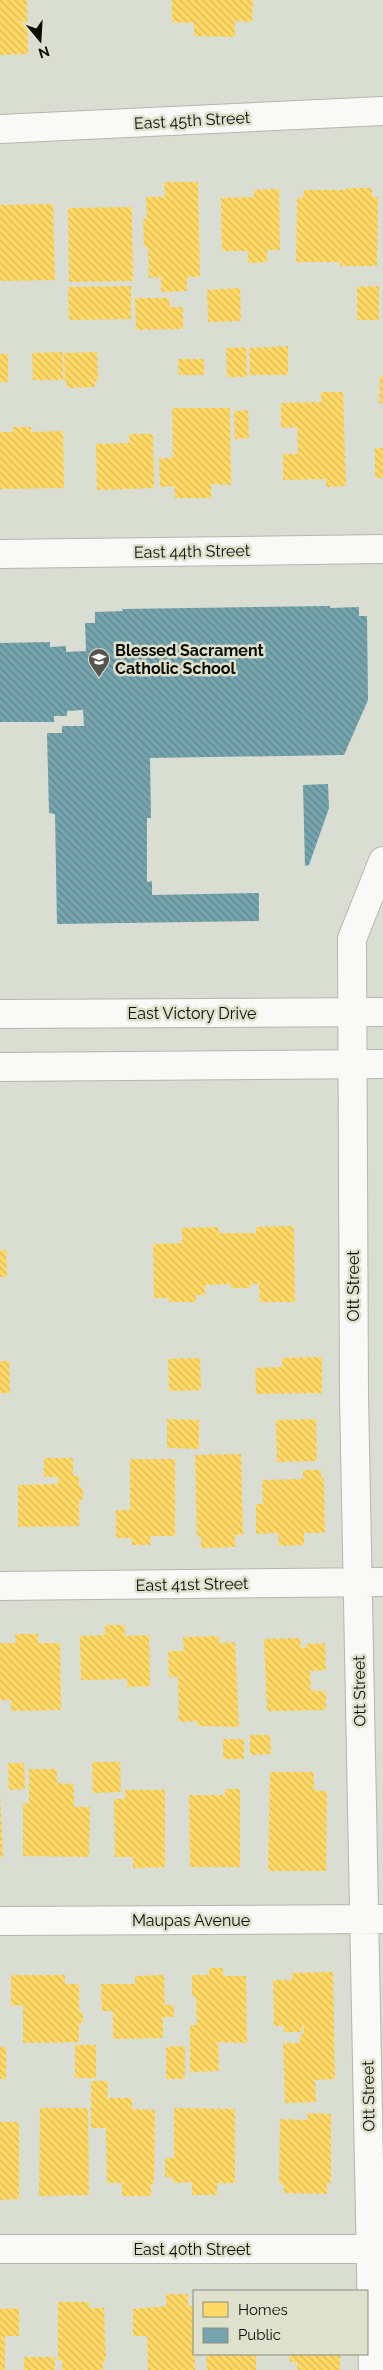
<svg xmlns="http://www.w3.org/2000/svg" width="383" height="2370" viewBox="0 0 383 2370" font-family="Raleway,sans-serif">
  <defs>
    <pattern id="homes-back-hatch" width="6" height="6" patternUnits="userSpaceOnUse" patternTransform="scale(1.25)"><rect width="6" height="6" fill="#ffd966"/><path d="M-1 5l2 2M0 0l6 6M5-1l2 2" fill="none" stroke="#d9b957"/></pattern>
    <pattern id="public-back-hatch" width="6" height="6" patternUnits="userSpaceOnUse" patternTransform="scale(1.25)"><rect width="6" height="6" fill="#76a5af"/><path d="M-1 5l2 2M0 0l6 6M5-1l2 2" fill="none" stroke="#5f858c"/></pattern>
  </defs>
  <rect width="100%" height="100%" fill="#daddd1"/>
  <path fill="url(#homes-back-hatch)" d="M0,0H27L28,54L0,55Z
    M172,0H253L252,22L235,21V37L194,36V23L172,22Z
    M164,182H198L200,277H187V291L161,292V277L149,278L148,247H144L143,219H147L146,197H165Z
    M347,188H372V197H378L377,266H340V262H296L297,198H303L304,190H346Z
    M279,189L280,250H267V262L248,263V251H222L221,198L254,197V190Z
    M53,204L55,280L0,281V205Z
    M132,207L133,281L69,282L68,208Z
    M131,286V319L69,320L68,287Z
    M379,286V320H357V287Z
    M240,288L241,321L208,322L207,290Z
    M135,298H169L170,307H183V329L136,330Z
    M288,346V375H250L249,348Z
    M246,347L247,377H227L226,348Z
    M63,352V380H33L32,353Z
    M97,352L98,381H95V387L67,388V382H65L64,353Z
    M0,354H8V382H0Z
    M178,359H204V375H179Z
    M380,376H383V403H379Z
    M321,392H343L346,486L326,487V479L283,480V454H298L297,427L281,428V403L321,402Z
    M172,408H230L231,485L211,484V498H175L174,486L160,487L159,458H173Z
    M248,410L249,438L235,439L234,411Z
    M13,427H31V432L63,431L64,488L0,489V432H13Z
    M129,434H153L154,488L97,490L96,444L129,443Z
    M375,448H383V478H375Z
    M294,1226L295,1302H260L259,1284H250V1288H231V1284L205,1285V1295H196V1302H169V1298H154L153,1244L182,1243V1228L216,1227H218L219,1233H256V1227Z
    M0,1250H6L7,1277H0Z
    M322,1357V1393L256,1394L255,1368L282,1367V1358Z
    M200,1358L201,1390L169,1391L168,1359Z
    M0,1361H9L10,1393H0Z
    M167,1419L199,1420V1449L167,1448Z
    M316,1419L317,1461L277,1462L276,1420Z
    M241,1454L243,1535H235V1547L201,1548V1536L197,1537L195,1455Z
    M44,1458H73V1476H79V1485L83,1490V1498L79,1502V1526L18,1527V1485L58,1484V1477H44Z
    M130,1459H175V1536H150L151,1545H132V1538H116V1510H130Z
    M303,1470H321V1478H324L325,1533H304V1545L279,1546L278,1533L256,1534V1504H263L262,1480L303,1479Z
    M105,1625H125V1636L149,1635L150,1686L127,1687V1679L81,1680L80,1636L105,1635Z
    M15,1634H38V1643H60L61,1710L11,1711V1700H0V1643H16Z
    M219,1636V1643L235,1642L239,1727L198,1726V1721L179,1722L178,1677H169L168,1651H184L183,1637Z
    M300,1638L301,1648H306V1644L325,1643L326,1670L310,1671L311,1691H326V1710L267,1711L264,1639Z
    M250,1735H270L271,1754L250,1755Z
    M223,1739H244V1759H223Z
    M92,1762H120L121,1792L93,1793Z
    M8,1763H24L25,1789L9,1790Z
    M29,1769H57V1783L74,1784V1807H90L89,1857L23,1856V1803L29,1804Z
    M270,1772H314V1790L327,1791L326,1871H268Z
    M225,1789H240V1867H190L189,1795H225Z
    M125,1790H165V1867L133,1868V1857H115L114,1799H125Z
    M0,1792L3,1857H0Z
    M209,1968H223V1976H246L247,2043L218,2042L219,2071L190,2072V2025H197L196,1997L192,1996V1975H209Z
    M333,1972L335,2079L315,2080L316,2102L285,2103L283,2043H300V2034H304V2026H302V2032H284V2026H274L273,1980H292V1973Z
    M11,1975H65V1984H79V2012L83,2013V2023H79V2042L23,2043V2005L11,2006Z
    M164,1975L165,2005H174V2017H163V2038L113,2039V2011H102L101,1984H135V1976Z
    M75,2045H96V2078H75Z
    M185,2046V2079H166V2047Z
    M0,2047H6V2079H0Z
    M91,2081H108L107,2098H132V2109L155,2110L154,2184H151V2196H122V2183H107L106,2128H91Z
    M40,2108H88L89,2195L39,2196Z
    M174,2108L235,2109V2183H217V2195H192V2182L174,2183L173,2178L165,2177V2158H174Z
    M307,2113L331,2114V2183H327V2194L284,2193V2184L279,2183L280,2119L308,2120Z
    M0,2122H19V2199L0,2200Z
    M166,2294H188V2306H194L195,2370H148L147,2336H133V2309L166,2306Z
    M58,2302H89V2308H104L106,2361H103V2370H62V2360H58Z
    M19,2308V2336H5V2370H0V2309Z
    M206,2354H256V2370H207Z
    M289,2354H340V2370H297V2362H290Z
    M24,2357H55V2370H24Z"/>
  <path fill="url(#public-back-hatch)" d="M330,606V608L359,607V616H367L368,700L344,755L150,758L151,818H147V882L152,881V895L259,893V921L57,924L55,814L49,813L47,733H62V726H84L83,710L67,711V716H54V722H0V643L50,642V647L66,646V652L86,651L85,623H95V612L123,611L122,609Z
    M328,784L329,808L309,865L305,866L303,785Z"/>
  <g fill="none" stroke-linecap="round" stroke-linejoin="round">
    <g stroke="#b5b6ad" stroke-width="30">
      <path id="minor" d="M0,129L383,111
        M0,554L383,549
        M0,1586L383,1582
        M0,1921L381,1919
        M0,2249H383
        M373,2370L354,1396L352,939L383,861"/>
    </g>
    <g stroke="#b5b6ad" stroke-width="30">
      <path id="primary" d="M0,1014L383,1012
        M0,1067L383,1064"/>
    </g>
    <use href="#minor" stroke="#f9faf8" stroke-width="28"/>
    <use href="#primary" stroke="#f9faf8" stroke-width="28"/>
  </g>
  <defs>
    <g id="school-pin" transform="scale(1.125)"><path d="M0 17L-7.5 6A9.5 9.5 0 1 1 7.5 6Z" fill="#54564d" stroke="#dee2cc"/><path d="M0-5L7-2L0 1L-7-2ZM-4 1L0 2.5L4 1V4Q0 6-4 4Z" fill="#fff"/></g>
  </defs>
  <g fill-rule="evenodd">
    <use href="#school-pin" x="99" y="659"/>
  </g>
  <g text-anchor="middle" stroke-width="5" stroke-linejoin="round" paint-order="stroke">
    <g font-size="16" fill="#0c0d06" stroke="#dee2cc">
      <text transform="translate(192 120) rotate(-3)" y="6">East 45th Street</text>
      <text transform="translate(192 551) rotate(-1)" y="6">East 44th Street</text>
      <text x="192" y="1019">East Victory Drive</text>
      <text transform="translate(353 1286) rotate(-90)" y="6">Ott Street</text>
      <text transform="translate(192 1584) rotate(-1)" y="6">East 41st Street</text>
      <text transform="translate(359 1691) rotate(-91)" y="6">Ott Street</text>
      <text x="191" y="1926">Maupas Avenue</text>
      <text transform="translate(368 2096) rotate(-91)" y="6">Ott Street</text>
      <text x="192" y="2255">East 40th Street</text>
    </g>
    <g font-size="16" font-weight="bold" fill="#0c0d06" stroke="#dee2cc" text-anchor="start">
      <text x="115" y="656">Blessed Sacrament<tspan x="115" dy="18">Catholic School</tspan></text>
    </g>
  </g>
  <rect x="193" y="2290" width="175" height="65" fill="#dee2cc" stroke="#8a8d7d"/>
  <rect x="203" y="2302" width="25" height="15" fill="#ffd966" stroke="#8a8d7d"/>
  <text x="238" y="2315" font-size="15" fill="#0c0d06">Homes</text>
  <rect x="203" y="2328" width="25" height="15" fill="#76a5af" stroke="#8a8d7d"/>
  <text x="238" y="2340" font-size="15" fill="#0c0d06">Public</text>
  <g transform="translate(40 40) rotate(162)" stroke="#dee2cc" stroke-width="4" paint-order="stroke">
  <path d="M0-4L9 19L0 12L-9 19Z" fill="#0c0d06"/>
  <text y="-8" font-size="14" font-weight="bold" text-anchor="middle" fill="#0c0d06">N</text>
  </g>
</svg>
